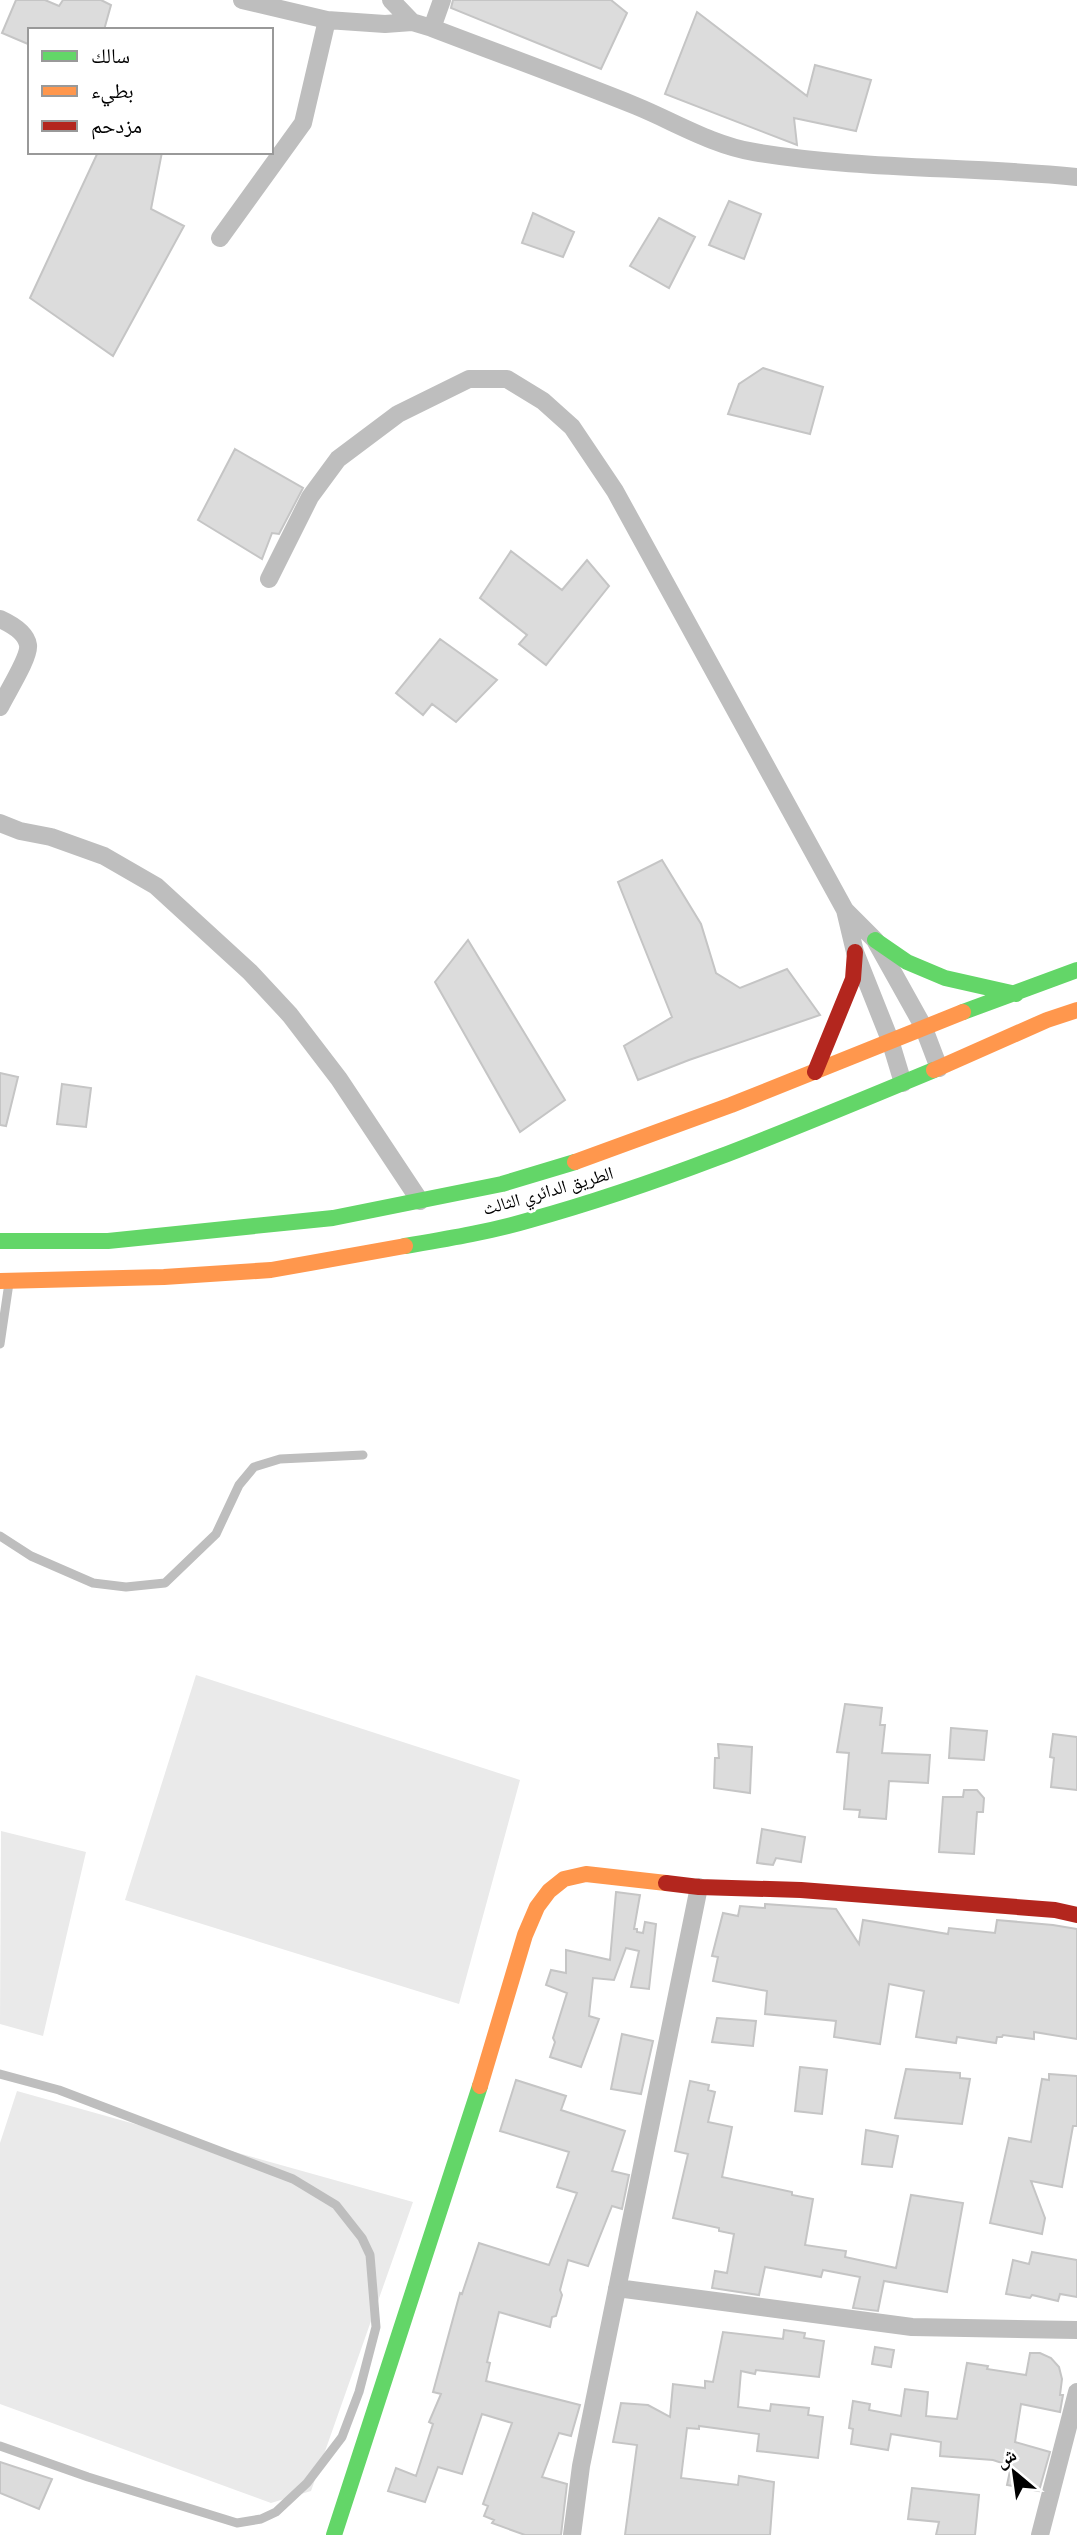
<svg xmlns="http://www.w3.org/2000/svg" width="1077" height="2535" viewBox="0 0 1077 2535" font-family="'Fira Sans Condensed','Noto Naskh Arabic',sans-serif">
  <rect width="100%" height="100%" fill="#fff"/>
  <path fill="#eaeaea" d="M196,1675L520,1780L459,2004L125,1900Z
    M1,1831L86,1852L43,2036L0,2024Z
    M17,2091L413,2202L311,2491L271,2503L0,2404V2143Z"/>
  <path fill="#dcdcdc" stroke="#c5c5c5" stroke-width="2" d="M16,0H45L59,6L63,0H101L111,5L104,30H30L28,44L2,33Z
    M453,0H611L627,13L601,69L451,8Z
    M697,12L807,96L815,65L871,80L856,131L794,118L797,145L665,94Z
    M98,152H162L151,209L184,226L113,356L30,298Z
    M729,201L761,214L744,259L709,245Z
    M533,213L574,232L563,257L522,243Z
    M659,218L695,237L669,288L630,266Z
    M763,368L823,387L810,434L728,414L739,384Z
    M235,449L303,488L279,534L272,533L262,559L198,520Z
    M511,551L562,590L587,560L609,586L546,665L519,644L527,635L480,598Z
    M440,639L497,680L456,722L432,704L423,715L396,693Z
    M662,860L701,924L716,973L740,988L787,969L820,1015L689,1060L638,1080L624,1046L672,1017L618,882Z
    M468,940L565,1100L520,1132L435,982Z
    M0,1073L18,1077L6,1126L0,1125Z
    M62,1084L91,1088L86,1127L57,1124Z
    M845,1704L882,1708L880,1725H885L882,1753L930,1755L928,1783L889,1781L886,1819L859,1817L860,1810L844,1809L849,1753L837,1752Z
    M951,1728L987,1731L984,1760L949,1758Z
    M1053,1734L1077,1737V1790L1051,1787L1054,1758L1050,1757Z
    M718,1744L752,1747L750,1793L714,1788L715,1758H719Z
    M964,1790H977L984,1798L983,1812H977L974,1854L939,1852L943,1797H963Z
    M762,1829L805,1837L801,1862L776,1858L773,1865L757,1863Z
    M616,1892L640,1895L634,1929H637V1932L643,1933L645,1922L656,1924L649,1989L631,1987L639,1951L626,1948L614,1980L593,1978L589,2016L599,2019L581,2067L550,2057L555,2042L553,2038L567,1993L546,1985L551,1970L566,1973V1950L610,1960Z
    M765,1904L836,1909L859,1944L863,1920L948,1934L949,1928L995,1933L997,1920L1053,1925L1077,1929V2039L1034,2032V2039L1003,2035L1002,2037H997L996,2043L957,2037L956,2043L916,2037L924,1991L889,1984L880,2044L834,2037L836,2021L765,2014L767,1991L713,1981L718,1957L712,1956L723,1913L738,1916L740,1906L765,1908Z
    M717,2018L756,2021L753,2046L712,2042Z
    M622,2034L653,2041L641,2094L611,2089Z
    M800,2067L827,2070L822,2114L795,2111Z
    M906,2069L960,2073V2078L970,2079L962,2124L895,2118Z
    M1049,2074L1077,2076V2126H1073L1062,2187L1031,2181L1045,2218L1042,2234L990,2223L1009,2138L1031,2142L1042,2079L1049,2080Z
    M516,2080L566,2096L561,2110L625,2131L612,2171L629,2175L622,2209L612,2206L588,2266L568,2260L560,2290L562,2295L556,2316L552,2317L550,2327L499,2312L487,2362L490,2363L486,2381L580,2405L571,2436L559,2433L542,2477L567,2484L561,2535H525L492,2523L494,2520L484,2516L488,2506L483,2504L512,2423L482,2414L462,2474L438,2467L425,2502L388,2491L396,2468L416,2476L433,2424L429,2422L441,2394L433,2392L460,2293L462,2294L479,2243L549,2265L577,2193L557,2187L569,2152L500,2131Z
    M690,2081L709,2085L708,2090L715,2092L708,2122L732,2127L722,2177L792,2192V2195L813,2199L805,2245L846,2251L845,2257L896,2268L911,2195L963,2203L947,2292L884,2281L878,2311L853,2308L860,2277L823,2270L821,2277L765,2267L759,2295L712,2288L715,2271L727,2273L734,2234L719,2231V2228L673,2218L688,2154L675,2151Z
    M866,2130L898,2136L892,2167L862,2164Z
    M1032,2252L1077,2260V2297L1060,2294L1058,2301L1032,2295L1030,2298L1006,2294L1013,2260L1029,2264Z
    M784,2330L805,2333L804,2338L824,2341L819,2377L756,2370L755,2374L741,2371L738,2407L770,2411L771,2404L809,2408L808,2415L823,2417L818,2458L757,2451L759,2434L699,2426V2429L687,2428L681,2478L738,2485L739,2476L774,2482L770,2535H625L637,2445L613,2442L621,2403L648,2405L670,2417L673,2384L705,2388V2381L713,2382L723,2332L783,2339Z
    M875,2347L894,2350L891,2367L872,2364Z
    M1030,2353H1040L1051,2358L1059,2367L1062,2379L1060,2395H1063L1060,2412L1021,2404L1015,2442L1050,2452L1039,2491L1007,2485L1011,2466L993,2460L940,2456L941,2442L891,2434L888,2450L851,2444L853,2429L849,2428L853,2401L870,2404L869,2410L901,2416L905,2389L928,2392L926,2416L957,2419L967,2363L988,2366L987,2369L1026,2375Z
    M0,2462L52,2479L39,2509L0,2493Z
    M912,2488L979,2495L975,2535H936L939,2522L908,2519Z"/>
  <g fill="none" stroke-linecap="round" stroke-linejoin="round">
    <path stroke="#bebebe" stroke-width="9" d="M0,1344L9,1283
      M0,1536L31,1556L93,1583L126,1587L165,1583L216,1534L239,1485L254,1467L280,1459L363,1455
      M0,2074L59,2090L293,2179L336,2205L362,2238L370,2255L376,2327L359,2392L342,2437L307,2483L276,2512L261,2519L237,2523L88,2477L0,2446"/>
    <path stroke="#bebebe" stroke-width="18" d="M242,0L327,20L385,24L412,22L432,28
      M391,0L412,22
      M442,0L432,28C500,54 569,79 636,106C675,122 712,145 754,152C860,170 970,166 1077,177
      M220,238L303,123L327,20
      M269,579L310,497L338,459L398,414L469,379H507L543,401L572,427L615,491L845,910L875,940L923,1026L939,1068
      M0,619C11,624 26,632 28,645C30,657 6,694 0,707
      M0,823L20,831L51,837L104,856L156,886L250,972L290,1015L339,1079L420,1201
      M845,910L855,952L890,1040L903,1083
      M617,2288L912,2327L1077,2330
      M572,2535L581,2466L699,1887
      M1040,2535L1077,2392"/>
    <path stroke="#63d668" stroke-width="16" d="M875,940L907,962L945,978L1016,994
      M963,1012L1077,970
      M0,1241H108L333,1218L502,1184L575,1162
      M405,1246C446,1239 489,1232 530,1220C668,1182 801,1125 934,1070
      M334,2535L480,2086"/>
    <path stroke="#ff974d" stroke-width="16" d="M934,1070L1047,1020L1077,1010
      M575,1162L731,1105L963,1012
      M0,1281L164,1277L271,1270L405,1246
      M480,2086L525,1935L537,1907L549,1891L564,1879L586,1874L666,1883"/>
    <path stroke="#b3261e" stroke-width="16" d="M815,1072L853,979L855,952
      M666,1883L699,1887L801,1890L1055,1910L1077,1915"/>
  </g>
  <g text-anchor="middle" stroke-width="6" stroke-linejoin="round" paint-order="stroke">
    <g font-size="18" fill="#000" stroke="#fff">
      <text transform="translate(548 1191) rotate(-16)" y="6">الطريق الدائري الثالث</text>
    </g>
  </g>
  <rect x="28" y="28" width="245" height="126" fill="#ffffff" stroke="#999999" stroke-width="2"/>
  <rect x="42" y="51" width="35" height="10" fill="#63d668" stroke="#999999" stroke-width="2"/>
  <text x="91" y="63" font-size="21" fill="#000000">سالك</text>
  <rect x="42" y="86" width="35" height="10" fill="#ff974d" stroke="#999999" stroke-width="2"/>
  <text x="91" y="98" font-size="21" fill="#000000">بطيء</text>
  <rect x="42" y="121" width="35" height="10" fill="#b3261e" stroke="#999999" stroke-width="2"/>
  <text x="91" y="133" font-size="21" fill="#000000">مزدحم</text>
  <g transform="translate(1014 2472) rotate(331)" stroke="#ffffff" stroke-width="5" paint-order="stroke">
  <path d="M0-5L12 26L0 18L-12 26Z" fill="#000000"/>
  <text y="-10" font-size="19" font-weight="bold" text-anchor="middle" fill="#000000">ش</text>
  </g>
</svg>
